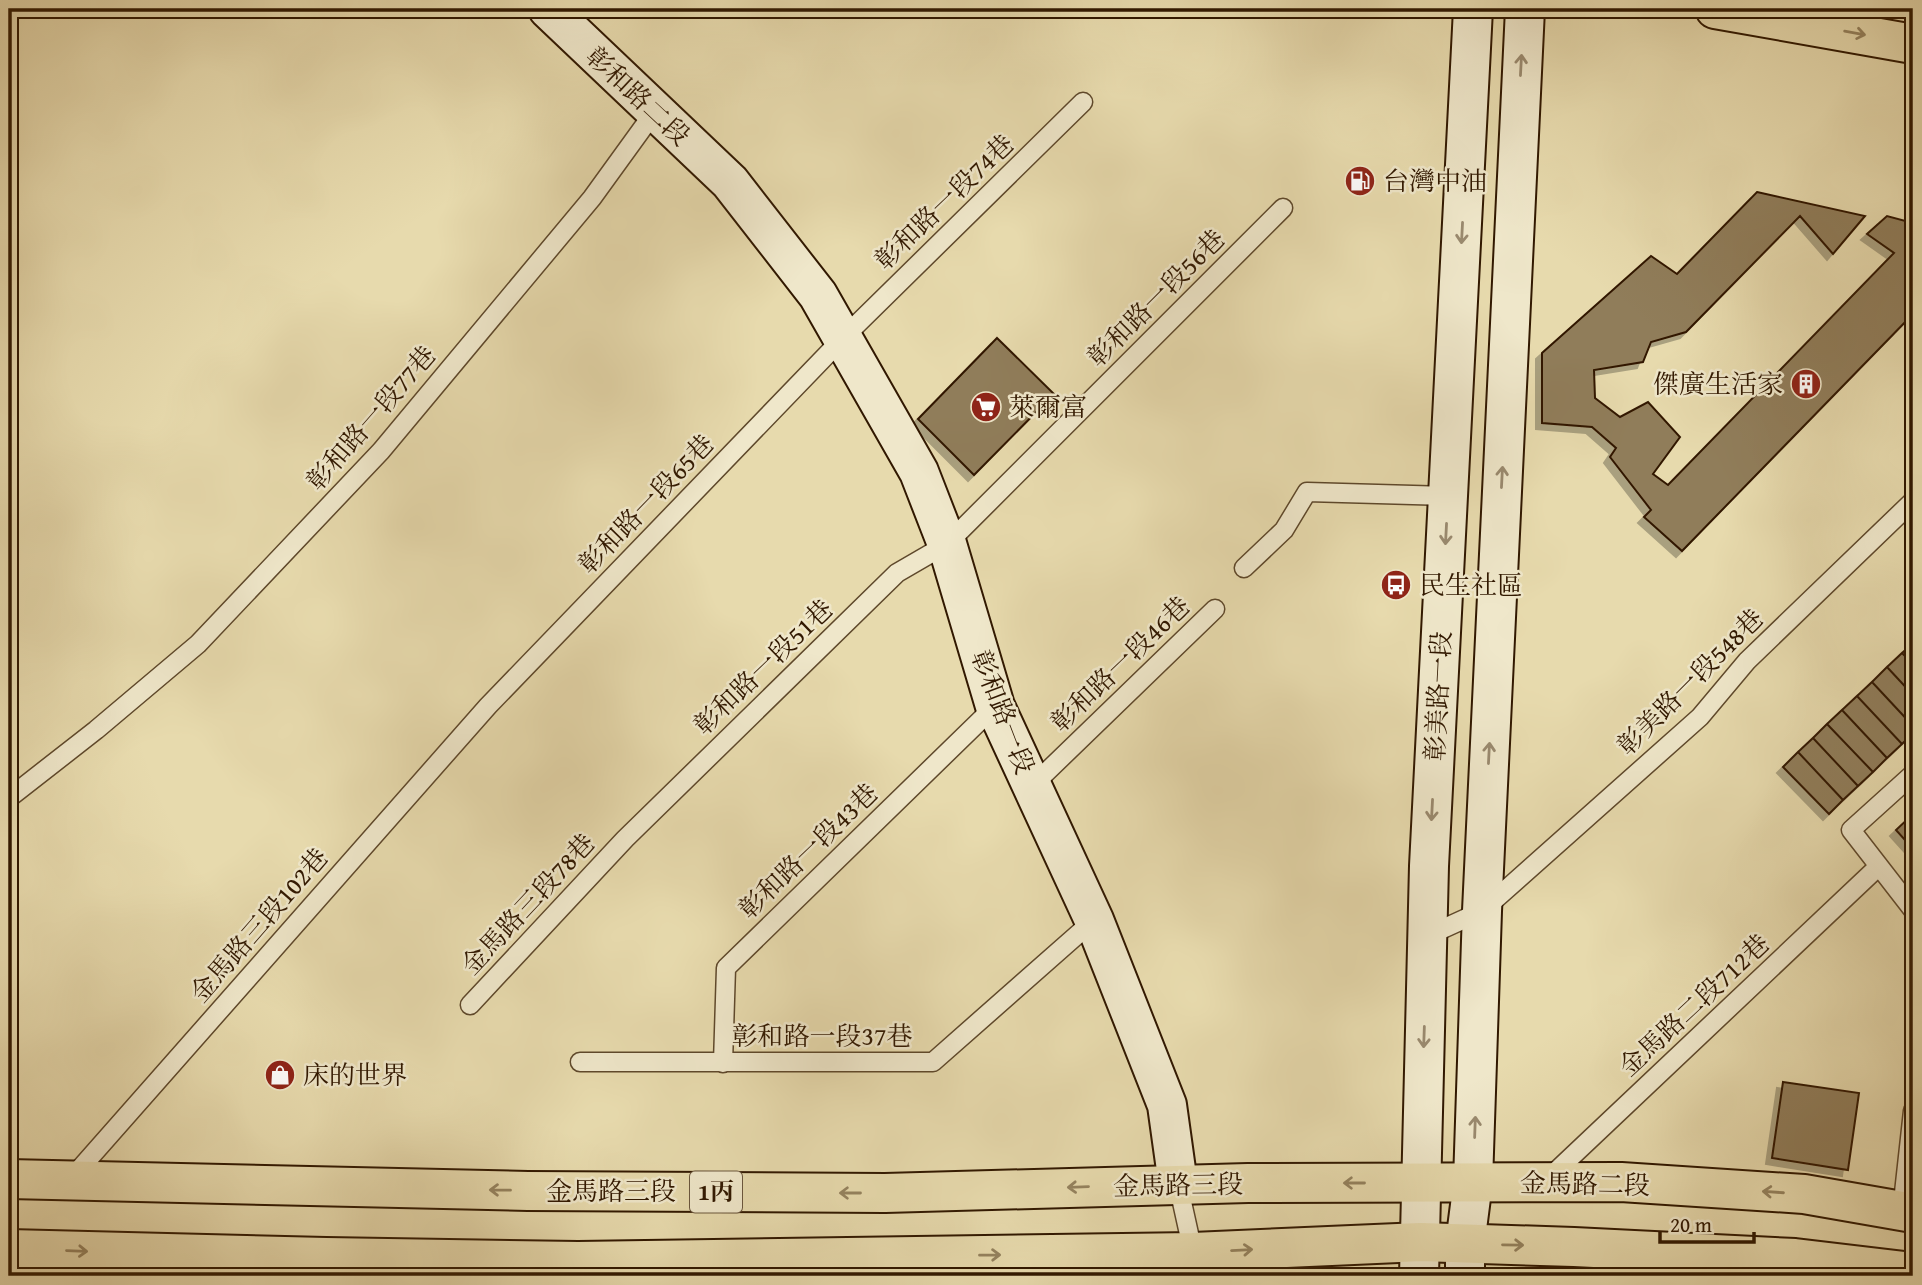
<svg xmlns="http://www.w3.org/2000/svg" width="1922" height="1285" viewBox="0 0 1922 1285" font-family="'Gentium Book Plus','Noto Serif TC',serif">
  <defs>
    <filter id="shadow"><feDropShadow dx="-6" dy="6" stdDeviation="0" flood-color="#0004"/></filter>
  </defs>
  <rect width="100%" height="100%" fill="#e7daad"/>
  <filter id="stains"><feTurbulence type="fractalNoise" baseFrequency=".00286" numOctaves="4"/><feColorMatrix values="0 0 0 0 .2 0 0 0 0 .09 0 0 0 0 .02 0 0 0 .5 -.17"/></filter>
  <radialGradient id="worn" r=".72"><stop offset=".6" stop-color="#630" stop-opacity="0"/><stop offset="1" stop-color="#630" stop-opacity=".3"/></radialGradient>
  <path fill="#907d5a" stroke="#311800" stroke-width="2" filter="url(#shadow)" d="M1757,192L1865,216L1833,254L1800,216L1686,332L1651,342L1643,362L1594,370L1595,398L1620,417L1648,402L1680,437L1653,474L1668,485L1894,253L1867,234L1887,216L1913,223V314L1682,551L1644,517L1651,510L1610,457L1616,448L1592,427L1542,423V353L1651,256L1677,274Z
    M997,338L1054,394L974,475L918,419Z
    M1913,643V664L1902,653Z
    M1902,653L1913,664V695L1887,667Z
    M1887,667L1913,695V726L1872,682Z
    M1872,682L1913,726V733L1902,744L1857,696Z
    M1857,696L1902,744L1887,758L1842,710Z
    M1842,710L1887,758L1873,772L1827,724Z
    M1827,724L1873,772L1858,786L1813,738Z
    M1813,738L1858,786L1843,800L1798,752Z
    M1798,752L1843,800L1829,814L1783,767Z
    M1913,814V849L1896,830Z
    M1783,1082L1859,1093L1848,1170L1772,1158Z"/>
  <g fill="none" stroke-linecap="round" stroke-linejoin="round">
    <g stroke="#5e482b" stroke-width="21">
      <path id="lane" d="M1244,568L1284,530L1307,492L1448,496
        M1913,774L1851,830L1913,910
        M1032,786L1215,609
        M9,798L96,730L198,644L381,451L592,198L655,111
        M1427,936L1482,911L1700,717L1747,661L1913,501
        M470,1005L625,839L897,573L947,544L1283,208
        M580,1062H933L1094,920
        M723,1063L726,968L995,706
        M1550,1177L1879,866
        M70,1180L488,706L843,338L1083,102
        M1178,1184L1193,1252L1203,1276
        M1902,1211L1913,1111"/>
    </g>
    <g stroke="#311800" stroke-width="42">
      <path id="secondary" d="M548,9L730,182L818,295L919,472L947,544L995,706L1094,920L1167,1105L1178,1184
        M1419,1276L1429,866L1473,9
        M1465,1276V1244L1473,1182L1482,911L1525,9"/>
    </g>
    <g stroke="#311800" stroke-width="42">
      <path id="primary" d="M9,1179L528,1191L885,1193L1248,1183L1621,1182L1804,1194L1913,1213
        M9,1249L326,1257L578,1261L1193,1252L1421,1242L1574,1247L1795,1258L1913,1272"/>
    </g>
    <g stroke="#311800" stroke-width="42">
      <path id="highway" d="M1715,9L1913,44"/>
    </g>
    <use href="#lane" stroke="#efe7ca" stroke-width="18"/>
    <use href="#secondary" stroke="#efe7ca" stroke-width="38"/>
    <use href="#primary" stroke="#e7daad" stroke-width="38"/>
    <use href="#highway" stroke="#e7daad" stroke-width="38"/>
  </g>
  <defs><path id="oneway-shaft" d="M-6 0H5M1.5-3L5.5 0L1.5 3" fill="none" stroke-width="1.6" stroke-linecap="round" stroke-linejoin="round" transform="scale(1.75)"/></defs>
  <g stroke="#95835f">
    <use href="#oneway-shaft" transform="translate(1855 33) rotate(10)"/>
    <use href="#oneway-shaft" transform="translate(1354 1183) rotate(-180)"/>
    <use href="#oneway-shaft" transform="translate(1078 1187) rotate(178)"/>
    <use href="#oneway-shaft" transform="translate(500 1190) rotate(-179)"/>
    <use href="#oneway-shaft" transform="translate(1773 1192) rotate(-176)"/>
    <use href="#oneway-shaft" transform="translate(850 1193) rotate(-180)"/>
    <use href="#oneway-shaft" transform="translate(1513 1245) rotate(1)"/>
    <use href="#oneway-shaft" transform="translate(1242 1250) rotate(-3)"/>
    <use href="#oneway-shaft" transform="translate(77 1251) rotate(2)"/>
    <use href="#oneway-shaft" transform="translate(990 1255) rotate(-1)"/>
  </g>
  <g stroke="#9a8a6f">
    <use href="#oneway-shaft" transform="translate(1521 65) rotate(-87)"/>
    <use href="#oneway-shaft" transform="translate(1462 233) rotate(93)"/>
    <use href="#oneway-shaft" transform="translate(1502 477) rotate(-87)"/>
    <use href="#oneway-shaft" transform="translate(1446 534) rotate(93)"/>
    <use href="#oneway-shaft" transform="translate(1489 753) rotate(-87)"/>
    <use href="#oneway-shaft" transform="translate(1432 810) rotate(93)"/>
    <use href="#oneway-shaft" transform="translate(1424 1037) rotate(92)"/>
    <use href="#oneway-shaft" transform="translate(1475 1127) rotate(-88)"/>
  </g>
  <defs>
    <g id="fuel-disc" transform="scale(1.575)"><circle r="9.5" fill="#8f2418" stroke="#efe7ca"/><path d="M-5.5-6h7V0h2V4h1.3V-2.5L3-4.5l.8-.8L6-3V5H2.5V1h-1V6h-7ZM-4.2-4.7v3.2H.2V-4.7Z" fill="#fff"/></g>
    <g id="building-disc" transform="scale(1.575)"><circle r="9.5" fill="#8f2418" stroke="#efe7ca"/><path d="M-4-6H4V6H1V3H-1V6H-4ZM-2.5-4.3h1.7v1.8h-1.7ZM.8-4.3h1.7v1.8H.8ZM-2.5-1h1.7V.8h-1.7ZM.8-1h1.7V.8H.8Z" fill="#fff"/></g>
    <g id="supermarket-disc" transform="scale(1.575)"><circle r="9.5" fill="#8f2418" stroke="#efe7ca"/><path d="M-6-5.5h2.5l.6 2H6L4.5 2H-2.5L-4.4-4H-6ZM-1.5 3.2a1.3 1.3 0 1 0 .1 0ZM3 3.2a1.3 1.3 0 1 0 .1 0Z" fill="#fff"/></g>
    <g id="bus-disc" transform="scale(1.575)"><circle r="9.5" fill="#8f2418" stroke="#efe7ca"/><path d="M-5-6H5V4H4V6H2V4H-2V6H-4V4H-5ZM-3.5-4V0h7V-4ZM-3.5 1.2v1.5H-2V1.2ZM2 1.2v1.5H3.5V1.2Z" fill="#fff"/></g>
    <g id="shop-disc" transform="scale(1.575)"><circle r="9.5" fill="#8f2418" stroke="#efe7ca"/><path d="M-5-2.5h2.3a2.7 3.5 0 0 1 5.4 0H5L5.5 6h-11ZM-1.5-2.5h3a1.5 2.3 0 0 0-3 0Z" fill="#fff"/></g>
  </defs>
  <g fill-rule="evenodd">
    <use href="#fuel-disc" x="1360" y="181"/>
    <use href="#building-disc" x="1806" y="384"/>
    <use href="#supermarket-disc" x="986" y="407"/>
    <use href="#bus-disc" x="1396" y="585"/>
    <use href="#shop-disc" x="280" y="1075"/>
  </g>
  <g text-anchor="middle" stroke-width="5" stroke-linejoin="round" paint-order="stroke">
    <rect fill="#efe7ca" stroke="#6a563d" stroke-width="2" x="690" y="1171.5" width="52" height="41" rx="5"/>
    <g font-size="24" font-weight="bold" fill="#311800">
      <text x="716" y="1200">1丙</text>
    </g>
    <g font-size="26" fill="#311800" stroke="#efe7ca">
      <text transform="translate(638 96) rotate(43)" y="9">彰和路二段</text>
      <text transform="translate(944 202) rotate(-44)" y="9">彰和路一段74巷</text>
      <text transform="translate(1156 298) rotate(-45)" y="9">彰和路一段56巷</text>
      <text transform="translate(371 418) rotate(-49)" y="9">彰和路一段77巷</text>
      <text transform="translate(646 504) rotate(-46)" y="9">彰和路一段65巷</text>
      <text transform="translate(1120 664) rotate(-44)" y="9">彰和路一段46巷</text>
      <text transform="translate(763 667) rotate(-44)" y="9">彰和路一段51巷</text>
      <text transform="translate(1690 682) rotate(-45)" y="9">彰美路一段548巷</text>
      <text transform="translate(1438 696) rotate(-87)" y="9">彰美路一段</text>
      <text transform="translate(1003 712) rotate(69)" y="9">彰和路一段</text>
      <text transform="translate(808 851) rotate(-44)" y="9">彰和路一段43巷</text>
      <text transform="translate(528 904) rotate(-47)" y="9">金馬路三段78巷</text>
      <text transform="translate(259 925) rotate(-49)" y="9">金馬路三段102巷</text>
      <text transform="translate(1694 1005) rotate(-43)" y="9">金馬路二段712巷</text>
      <text x="822" y="1045">彰和路一段37巷</text>
      <text transform="translate(1585 1184) rotate(1)" y="9">金馬路二段</text>
      <text transform="translate(1178 1185) rotate(-1)" y="9">金馬路三段</text>
      <text x="611" y="1200">金馬路三段</text>
    </g>
    <g font-size="26" fill="#311800" stroke="#efe7ca" text-anchor="start">
      <text x="1383" y="190">台灣中油</text>
      <text x="1783" y="393" text-anchor="end">傑廣生活家</text>
      <text x="1009" y="416">萊爾富</text>
      <text x="1419" y="594">民生社區</text>
      <text x="303" y="1084">床的世界</text>
    </g>
  </g>
  <rect width="1922" height="1285" fill="none" stroke="#e7daad" stroke-width="35"/>
  <rect x="10" y="10" width="1901" height="1264" fill="none" stroke="#311800" stroke-width="3.5"/>
  <rect x="18" y="18" width="1887" height="1250" fill="none" stroke="#311800" stroke-width="2"/>
  <path d="M1660 1232v10h94v-10" fill="none" stroke="#311800" stroke-width="3.5"/>
  <text x="1670" y="1232" font-size="21" fill="#311800" stroke="#efe7ca" stroke-width="5" paint-order="stroke">20 m</text>
  <rect width="100%" height="100%" filter="url(#stains)"/>
  <rect width="100%" height="100%" fill="url(#worn)"/>
</svg>
